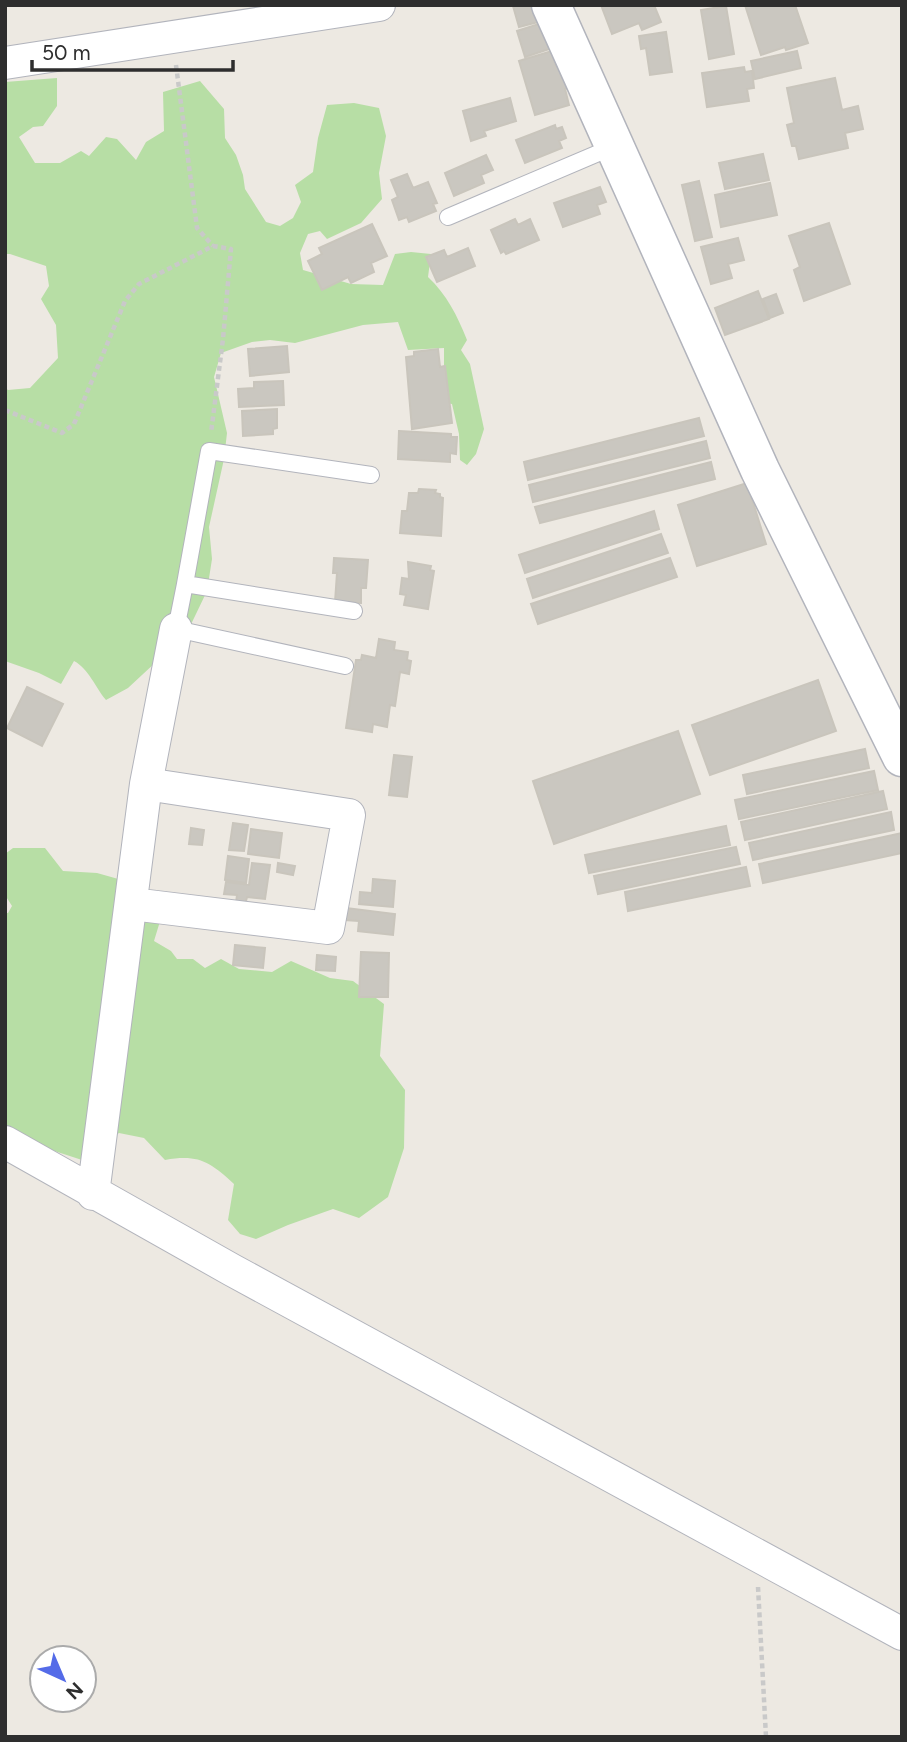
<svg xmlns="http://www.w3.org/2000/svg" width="907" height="1742" viewBox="0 0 907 1742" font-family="Figtree,sans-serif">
  <rect width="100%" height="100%" fill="#ede9e2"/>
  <path fill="#b7dea5" d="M57,78V106L43,126L33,127L19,137L35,163H60L81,151L89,156L106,137L117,139L136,160L146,142L164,131L163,92L200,81L224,109L225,138L236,155L243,175L245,189L266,222L280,226L293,218L301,202L295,185L313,172L318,138L327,105L354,103L379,108L386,136L379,173L382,199L361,223L327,239L320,231L308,234L300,253L303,270L351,284L383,285L395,254L411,252L431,254L428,277C447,295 457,315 467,340L461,350L470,364L484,429L476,454L467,465L460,460L459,434L452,404L440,402L437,388L444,365V348L408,350L398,322L363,325L295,343L270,340L252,342L221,353L214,377L227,433L224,459L209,527L212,559L207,591L183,641L156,662L128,688L106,700C95,687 89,669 74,661L61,684L39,673L5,661V388L8,390L30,388L58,358L56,325L41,299L49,286L46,266L10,254H5V82Z
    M13,848H45L63,871L97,873L129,882L161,918L154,941L171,951L177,959H193L205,968L221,959L239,969L272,972L291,961L330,978L353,981L384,1004L380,1056L405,1090L404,1148L388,1197L359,1218L333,1209L288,1225L256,1239L240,1234L228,1220L234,1184C210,1162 199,1154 165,1160L144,1138L119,1133L82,1160L33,1144L5,1127V913H8L12,906L5,895V854Z"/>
  <path fill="#cac7c0" stroke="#c9c5bc" stroke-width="2" d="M533,5L538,22L519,27L513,6Z
    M601,5H654L661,22L642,30L639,23L612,34Z
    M745,5H795L808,43L786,50L785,47L761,55Z
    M726,6L734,54L709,59L701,10Z
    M542,23L549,49L525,57L517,31Z
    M666,32L672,72L650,75L646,48L641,49L639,36Z
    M552,51L556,66L561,65L568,88L565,89L569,105L535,115L519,61Z
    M797,51L801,68L755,79L751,61Z
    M744,67L745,72L752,71L754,88L747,89L749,101L707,107L702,73Z
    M835,78L842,110L858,106L863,129L845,133L848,148L799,159L796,146H792L787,125L794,123L787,88Z
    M510,98L516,121L484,131L486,136L471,141L463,111Z
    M555,125L556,129L562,127L566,138L559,141L562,148L525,163L516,140Z
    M763,154L769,180L725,189L719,163Z
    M486,155L493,170L481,175L484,183L454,196L445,173Z
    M407,174L413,188L428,182L437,203L433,204L436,211L409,222L407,217L399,220L392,200L398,197L391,180Z
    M699,181L712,237L695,241L682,185Z
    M770,183L777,215L721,227L715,195Z
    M600,187L606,202L597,205L600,214L563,227L554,203Z
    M515,219L518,225L530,219L539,240L506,254L504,251L501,253L491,230Z
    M829,223L850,284L804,301L794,270L800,267L789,236Z
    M372,224L387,256L371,263L374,272L351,283L348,277L322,290L308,261L322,254L319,248Z
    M738,238L744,260L728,264L732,278L711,284L701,247Z
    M468,248L475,266L437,282L426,257L444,250L447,257Z
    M758,291L769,319L725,335L715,308Z
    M776,294L783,313L770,318L763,299Z
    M287,346L289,372L250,376L248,349Z
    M438,349L440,367L445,366L452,423L412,429L406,357L414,356V352Z
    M283,381L284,405L239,407L238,389L254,388V382Z
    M277,409V428L273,429V434L243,436L242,411Z
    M699,418L704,436L528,480L524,462Z
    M399,431L451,434V437H457L456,454L450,453V462L398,459Z
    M706,441L710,458L533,502L529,485Z
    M711,462L715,479L540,523L535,507Z
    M747,483L766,544L697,566L678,505Z
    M419,489L436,490L435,493L440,494V497L443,498L441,536L400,533L402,511H407L409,493H418Z
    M654,511L659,529L525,573L519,555Z
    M661,534L668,553L533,598L527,579Z
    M334,558L368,560L366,588H361V603L335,602L337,573H333Z
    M670,558L677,577L538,624L531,604Z
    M408,562L431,566L430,570L434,571L428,609L404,605L406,595L400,594L402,578L409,579Z
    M379,639L395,642L394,650L408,652L407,660L411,661L409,674L400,672L395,706L390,705L387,727L373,724L372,732L346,728L356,660H361L362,655L376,658Z
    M818,680L836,731L710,775L692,725Z
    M27,687L63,704L42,746L7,728Z
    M678,731L700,794L554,844L533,781Z
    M865,749L869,768L747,794L743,775Z
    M394,755L412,757L407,797L389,795Z
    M874,771L878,790L739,819L735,800Z
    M883,791L887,809L745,840L741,822Z
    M891,812L894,830L753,860L749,843Z
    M233,823L248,825L244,851L229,850Z
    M726,826L730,845L589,873L585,855Z
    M191,828L204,830L202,845L189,844Z
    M251,829L282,833L279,858L248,854Z
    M902,833V853L763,883L759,864Z
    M736,847L740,864L598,894L594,876Z
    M228,856L249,859L246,883L225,880Z
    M252,863L270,865L265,899L247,897L245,905L236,903L237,895L224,894L226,882L249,885Z
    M278,863L295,866L293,875L277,872Z
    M746,867L750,886L628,911L625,892Z
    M373,879L395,881L393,907L359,904L360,892L372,893Z
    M346,908L395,914L393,935L358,931L359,921L345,920Z
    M235,945L265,948L263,968L233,965Z
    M361,952L389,953L388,997H359Z
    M317,955L336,957L335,971L316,970Z"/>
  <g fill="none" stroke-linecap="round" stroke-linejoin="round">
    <g stroke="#b2b4bc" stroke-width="18">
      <path id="service" d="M448,217L615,146
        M185,584L209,451L371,475
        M345,666L176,629L185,584L354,611"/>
    </g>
    <g stroke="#b2b4bc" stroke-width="34">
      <path id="minor" d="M5,63L379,5
        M132,904L328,928L349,815L146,784
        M5,1142L232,1270L902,1634
        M93,1194L146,784L176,629"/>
    </g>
    <g stroke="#b2b4bc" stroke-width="41">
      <path id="tertiary" d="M551,5L760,470L902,757"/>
    </g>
    <path stroke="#c9c9c9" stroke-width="4.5" stroke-dasharray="5 3.5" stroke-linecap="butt" d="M176,65L197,228L213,246
      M5,410L62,433L74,424L125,301L139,284L213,246L231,249L223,339L211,433
      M758,1587L766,1737"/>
    <use href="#service" stroke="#fff" stroke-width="16"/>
    <use href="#minor" stroke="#fff" stroke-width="32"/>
    <use href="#tertiary" stroke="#fff" stroke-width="38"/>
  </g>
  <rect width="907" height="1742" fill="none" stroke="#2e2e2e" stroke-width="14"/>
  <g transform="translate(63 1679) rotate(136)"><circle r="33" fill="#ffffff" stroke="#ababab" stroke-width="2"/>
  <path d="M0-5L12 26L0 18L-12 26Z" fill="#546be8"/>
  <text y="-10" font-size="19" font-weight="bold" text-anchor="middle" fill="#2e2e2e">N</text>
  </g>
  <path d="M32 60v10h201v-10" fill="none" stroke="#2e2e2e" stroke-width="3.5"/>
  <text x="42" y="60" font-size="21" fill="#2e2e2e" stroke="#ffffff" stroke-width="5" paint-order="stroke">50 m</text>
</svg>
